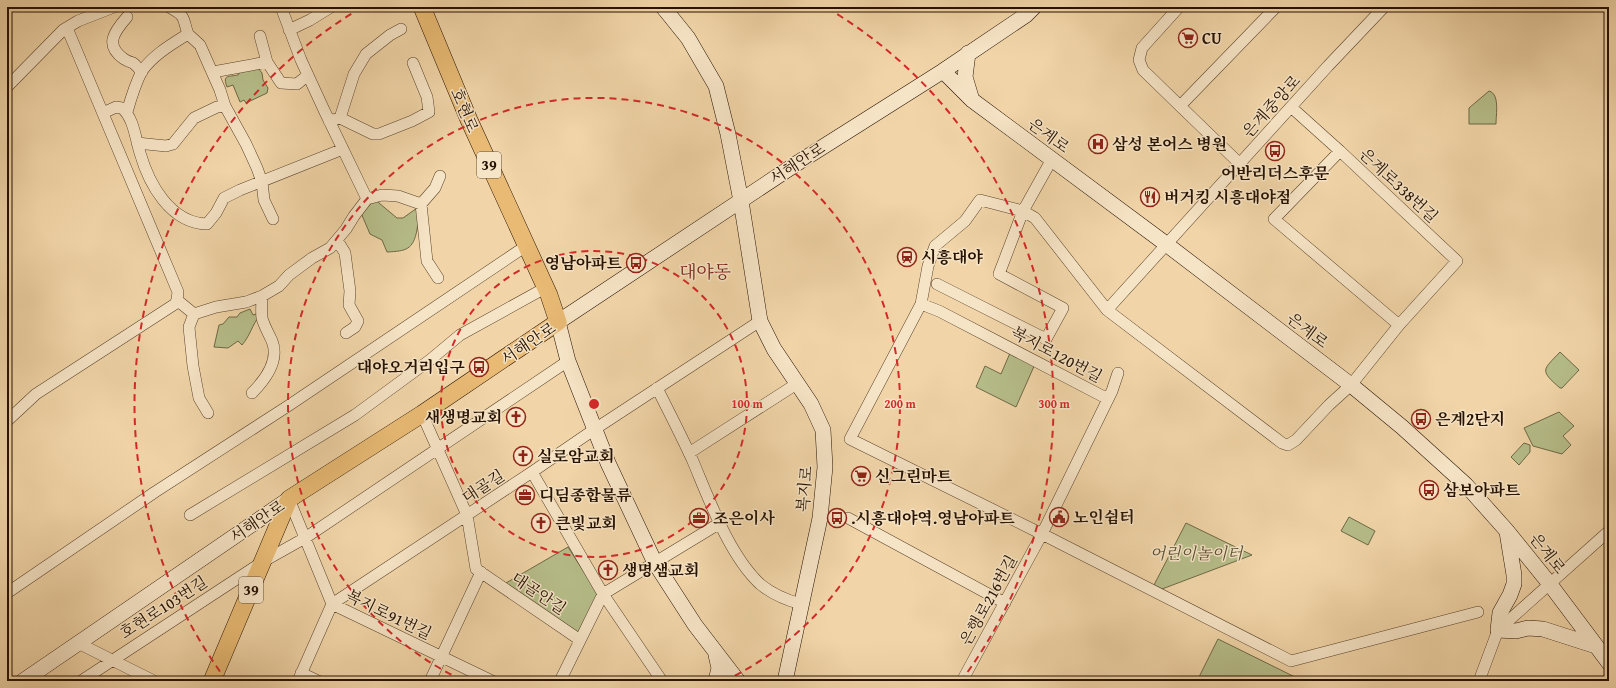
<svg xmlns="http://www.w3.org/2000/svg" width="1616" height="688" viewBox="0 0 1616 688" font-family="'Gentium Book Plus','Noto Serif KR',serif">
  <rect width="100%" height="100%" fill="#f1d5a8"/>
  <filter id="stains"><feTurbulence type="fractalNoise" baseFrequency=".005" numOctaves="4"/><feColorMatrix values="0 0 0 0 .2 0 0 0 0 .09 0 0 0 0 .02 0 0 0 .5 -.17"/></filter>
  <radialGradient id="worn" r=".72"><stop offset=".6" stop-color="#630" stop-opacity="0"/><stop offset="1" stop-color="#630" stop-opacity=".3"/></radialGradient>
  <path fill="#b6be8a" stroke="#6e6845" d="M258,68L262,73L263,80L268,88L267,93L246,103L244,100L240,102L233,85L227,87C222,74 229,77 238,75L240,72Z
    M1489,91C1500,94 1496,114 1496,124H1469V108Z
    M377,200L379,203L397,218H403L417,208C419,217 418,222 417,230C413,250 406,251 387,252L382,240L370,234L361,213L366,207Z
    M250,309L253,315L259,313L260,315C252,325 250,336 242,345L238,341L228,348L214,347L219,325L223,324L229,317H237L240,313Z
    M1560,352L1579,370L1562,388H1560C1539,370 1543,370 1560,352Z
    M1010,353L1035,364L1016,407L976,387L985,366L1001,374Z
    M1559,412L1574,426L1563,436L1571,445L1562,454L1533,446L1524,428Z
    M1524,443L1530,445V452L1519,465L1511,457Z
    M1349,517L1375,531L1368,545L1341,531Z
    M1186,523L1252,555L1162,589L1154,585Z
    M568,547L598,594L578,634L575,635L506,583Z
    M1218,639L1303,681H1197Z"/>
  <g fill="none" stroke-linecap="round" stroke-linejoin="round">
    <g stroke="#59422a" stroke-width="12">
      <path id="street" d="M281,7L301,60L324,110L367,199
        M1179,7L1142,48L1139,60L1143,70L1180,106L1276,7
        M127,17C114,32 104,45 124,59C127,61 130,62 133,63C136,65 139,69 142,72
        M289,30L310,20L331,7
        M188,34L200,45L220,90L225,106
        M260,36L267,62
        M213,72L267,62L281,83L297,84L308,75
        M7,87L63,30L78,21L114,7
        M1180,106L1240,164
        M1291,107L1340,151L1457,261L1399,325L1351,385L1329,405L1296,440L1288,445L1282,443L1107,310L1035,218L1023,211L980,200L965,221L935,246L928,266L921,304L850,439L1042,534L1291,661L1478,612
        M127,112C131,98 135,84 142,71C153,55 172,44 188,34C182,17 187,17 169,7
        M103,113L116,107L122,108C134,119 135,137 140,153C149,184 170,223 207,224L216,213L224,198L240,190L343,149
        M340,118L354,74L366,54L390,35L401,29
        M329,121L340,118L373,134H379L412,121L429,112L427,97L413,63
        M137,143L166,146L173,144L194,118L217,107L225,106L246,144L257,168L262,182L264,200L273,219
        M1340,151L1274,219L1399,325
        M421,204L427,261L438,278
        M337,240L345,253L350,291L349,305L358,321L355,327L346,333
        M937,284L1046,339L1063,308L999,274L1023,211L1052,159
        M177,300L194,314L216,307L246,302L262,296L279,286L289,275L312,258L330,248L346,229L354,216L367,199L382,195L398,196L421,204L435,188L440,176
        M921,304L939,311L1108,399
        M1107,310L1328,66L1384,7
        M194,314L189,327L193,366L199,398L208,413
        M657,388C669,412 681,435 692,459C709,499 729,555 760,584C772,594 786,600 801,604
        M252,393C265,380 280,361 272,341C269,334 264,326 262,318C261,311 262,303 262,296
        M422,414L467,515L476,569L580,640
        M7,421L36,394L175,304L177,300L178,292L67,28
        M689,453L798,383
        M532,472L603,594L662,681
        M289,499L332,604L492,681
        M190,515L355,415L430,360L460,335L545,288
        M848,518L1005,603
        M7,593L155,492L288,406L526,246
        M78,643L154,681
        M301,673L318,681
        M81,681L264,561L305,538L568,361
        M298,681L332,604L532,472L595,429L760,321
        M430,681L481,572
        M560,681L603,594L720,523
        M962,681L1042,534L1112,391L1118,373
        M1479,681L1498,630L1609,531"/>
    </g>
    <g stroke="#261100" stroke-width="16">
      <path id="secondary" d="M663,7L688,38L716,86L728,134L741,201L760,321L774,349L811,404L823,430L825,467L820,518L785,681
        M968,53L965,77L971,97
        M943,71L972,100L1166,244L1351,385L1402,427L1466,485L1507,531L1549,583L1609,663
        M1507,532L1514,575V584L1510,595L1500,613L1498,630L1516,631L1528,628L1543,629L1596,646
        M23,681L289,499
        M716,681L719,668L716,655
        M738,681L695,625L655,563L608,463L568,361L558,322L799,162L943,71L1026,15L1034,7"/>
    </g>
    <g stroke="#261100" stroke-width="18">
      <path id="primary" d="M212,681L289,499L422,414L558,322L549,295L469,120L422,7"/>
    </g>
    <use href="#street" stroke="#f6e4c6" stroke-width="11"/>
    <use href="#secondary" stroke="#f6e4c6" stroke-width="15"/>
    <use href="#primary" stroke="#e8ba74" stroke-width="17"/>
  </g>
  <g fill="none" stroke="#d62828" stroke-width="2" stroke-dasharray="7 5">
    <circle cx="594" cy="404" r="153"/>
    <path d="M462 680A306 306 0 1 1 726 680"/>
    <path d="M227 681A460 460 0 0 1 361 8M827 8A460 460 0 0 1 961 681"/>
  </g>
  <defs>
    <g id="supermarket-ring" transform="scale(1)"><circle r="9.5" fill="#f6e4c6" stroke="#8f2418" stroke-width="1.5"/><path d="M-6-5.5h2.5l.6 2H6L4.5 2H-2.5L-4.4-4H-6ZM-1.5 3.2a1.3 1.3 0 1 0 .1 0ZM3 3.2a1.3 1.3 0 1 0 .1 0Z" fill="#8f2418"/></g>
    <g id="hospital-ring" transform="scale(1)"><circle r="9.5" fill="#f6e4c6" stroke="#8f2418" stroke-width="1.5"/><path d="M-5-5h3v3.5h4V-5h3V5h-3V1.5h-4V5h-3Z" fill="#8f2418"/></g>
    <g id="bus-ring" transform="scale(1)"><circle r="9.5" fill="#f6e4c6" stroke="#8f2418" stroke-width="1.5"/><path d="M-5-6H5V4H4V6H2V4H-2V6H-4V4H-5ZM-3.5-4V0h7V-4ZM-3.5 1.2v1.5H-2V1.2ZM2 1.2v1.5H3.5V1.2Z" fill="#8f2418"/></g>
    <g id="restaurant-ring" transform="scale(1)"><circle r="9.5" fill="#f6e4c6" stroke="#8f2418" stroke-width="1.5"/><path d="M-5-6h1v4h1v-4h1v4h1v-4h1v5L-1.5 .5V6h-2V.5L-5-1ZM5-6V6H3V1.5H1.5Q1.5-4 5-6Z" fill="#8f2418"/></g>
    <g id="station-ring" transform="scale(1)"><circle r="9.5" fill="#f6e4c6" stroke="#8f2418" stroke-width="1.5"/><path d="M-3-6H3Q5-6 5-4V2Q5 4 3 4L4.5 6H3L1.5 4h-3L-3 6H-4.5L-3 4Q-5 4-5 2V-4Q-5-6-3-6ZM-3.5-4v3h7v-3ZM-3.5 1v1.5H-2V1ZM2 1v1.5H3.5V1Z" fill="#8f2418"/></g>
    <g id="church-ring" transform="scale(1)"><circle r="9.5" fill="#f6e4c6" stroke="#8f2418" stroke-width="1.5"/><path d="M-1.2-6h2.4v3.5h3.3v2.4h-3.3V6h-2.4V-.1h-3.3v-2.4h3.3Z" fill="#8f2418"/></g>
    <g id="office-ring" transform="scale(1)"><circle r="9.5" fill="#f6e4c6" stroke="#8f2418" stroke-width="1.5"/><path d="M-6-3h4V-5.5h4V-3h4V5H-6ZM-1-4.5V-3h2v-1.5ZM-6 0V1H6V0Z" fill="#8f2418"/></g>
    <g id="civic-ring" transform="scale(1)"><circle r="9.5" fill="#f6e4c6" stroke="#8f2418" stroke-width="1.5"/><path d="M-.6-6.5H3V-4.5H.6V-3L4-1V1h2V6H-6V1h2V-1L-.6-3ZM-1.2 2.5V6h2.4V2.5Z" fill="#8f2418"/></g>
  </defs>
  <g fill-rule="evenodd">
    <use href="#supermarket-ring" x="1188" y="38"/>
    <use href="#hospital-ring" x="1098" y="144"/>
    <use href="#bus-ring" x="1275" y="151"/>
    <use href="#restaurant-ring" x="1150" y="197"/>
    <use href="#station-ring" x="907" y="257"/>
    <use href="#bus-ring" x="636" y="263"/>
    <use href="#bus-ring" x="479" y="367"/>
    <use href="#church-ring" x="516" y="417"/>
    <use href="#bus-ring" x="1421" y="419"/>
    <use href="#church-ring" x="523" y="456"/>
    <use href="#supermarket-ring" x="861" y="476"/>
    <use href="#bus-ring" x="1429" y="490"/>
    <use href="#office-ring" x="525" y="495"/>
    <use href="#civic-ring" x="1059" y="517"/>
    <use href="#office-ring" x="699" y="518"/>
    <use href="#bus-ring" x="837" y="518"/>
    <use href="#church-ring" x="541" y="523"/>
    <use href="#church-ring" x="608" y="570"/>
  </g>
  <g text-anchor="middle" stroke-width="3" stroke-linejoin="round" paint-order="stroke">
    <g fill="#f6e4c6" stroke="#64503b" stroke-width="1">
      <rect x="477" y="152" width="24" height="26" rx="3"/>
      <rect x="239" y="577" width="24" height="26" rx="3"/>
    </g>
    <g font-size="15" font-weight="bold" fill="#261100">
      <text x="489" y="170">39</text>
      <text x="251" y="595">39</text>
    </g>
    <g font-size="16" font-weight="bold" fill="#261100" stroke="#f6e4c6" text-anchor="start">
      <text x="1202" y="44">CU</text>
      <text x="1112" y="150">삼성 본어스 병원</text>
      <text x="1275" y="179" text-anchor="middle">어반리더스후문</text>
      <text x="1164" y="203">버거킹 시흥대야점</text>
      <text x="921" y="263">시흥대야</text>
      <text x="622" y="269" text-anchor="end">영남아파트</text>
      <text x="465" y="373" text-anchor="end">대야오거리입구</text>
      <text x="502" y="423" text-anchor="end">새생명교회</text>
      <text x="1435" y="425">은계2단지</text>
      <text x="537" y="462">실로암교회</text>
      <text x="875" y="482">신그린마트</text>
      <text x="1443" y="496">삼보아파트</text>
      <text x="539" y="501">디딤종합물류</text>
      <text x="1073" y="523">노인쉼터</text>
      <text x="713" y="524">조은이사</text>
      <text x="851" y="524">.시흥대야역.영남아파트</text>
      <text x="555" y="529">큰빛교회</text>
      <text x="622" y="576">생명샘교회</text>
    </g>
    <g font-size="16" fill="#261100" stroke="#f6e4c6">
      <text transform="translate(1271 106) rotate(-48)" y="6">은계중앙로</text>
      <text transform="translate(465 110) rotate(67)" y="6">호현로</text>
      <text transform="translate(1049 135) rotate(36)" y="6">은계로</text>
      <text transform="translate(797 163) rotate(-33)" y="6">서해안로</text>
      <text transform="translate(1399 185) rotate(43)" y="6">은계로338번길</text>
      <text transform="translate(1308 330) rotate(37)" y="6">은계로</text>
      <text transform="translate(528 343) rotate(-34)" y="6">서해안로</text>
      <text transform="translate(1057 354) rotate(28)" y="6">복지로120번길</text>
      <text transform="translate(483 486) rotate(-33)" y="6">대골길</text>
      <text transform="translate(804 489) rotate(-85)" y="6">복지로</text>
      <text transform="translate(257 521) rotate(-34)" y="6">서해안로</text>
      <text transform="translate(1548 553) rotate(52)" y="6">은계로</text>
      <text transform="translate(539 593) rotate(34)" y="6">대골안길</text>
      <text transform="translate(988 600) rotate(-61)" y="6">은행로216번길</text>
      <text transform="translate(163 607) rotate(-33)" y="6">호현로103번길</text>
      <text transform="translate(389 614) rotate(26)" y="6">복지로91번길</text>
    </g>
    <g font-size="16" font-style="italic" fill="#584e30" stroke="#f6e4c6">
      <text x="1196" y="559">어린이놀이터</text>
    </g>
    <g font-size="18" fill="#7a1f14" stroke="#f6e4c6">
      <text x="705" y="278">대야동</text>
    </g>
  </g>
  <circle cx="594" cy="404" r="6" fill="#d62828" stroke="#f6e4c6" stroke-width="2"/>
  <g font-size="12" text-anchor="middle" font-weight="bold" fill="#d62828" stroke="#f6e4c6" stroke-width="3" stroke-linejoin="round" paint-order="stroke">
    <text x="747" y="408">100 m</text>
    <text x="900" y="408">200 m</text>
    <text x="1054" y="408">300 m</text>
  </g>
  <rect width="1616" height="688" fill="none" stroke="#f1d5a8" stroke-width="24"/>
  <rect x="8" y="8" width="1600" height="672" fill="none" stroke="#261100" stroke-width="2"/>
  <rect x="12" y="12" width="1592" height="664" fill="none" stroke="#261100"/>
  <rect width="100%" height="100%" filter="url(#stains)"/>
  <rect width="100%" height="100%" fill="url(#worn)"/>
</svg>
